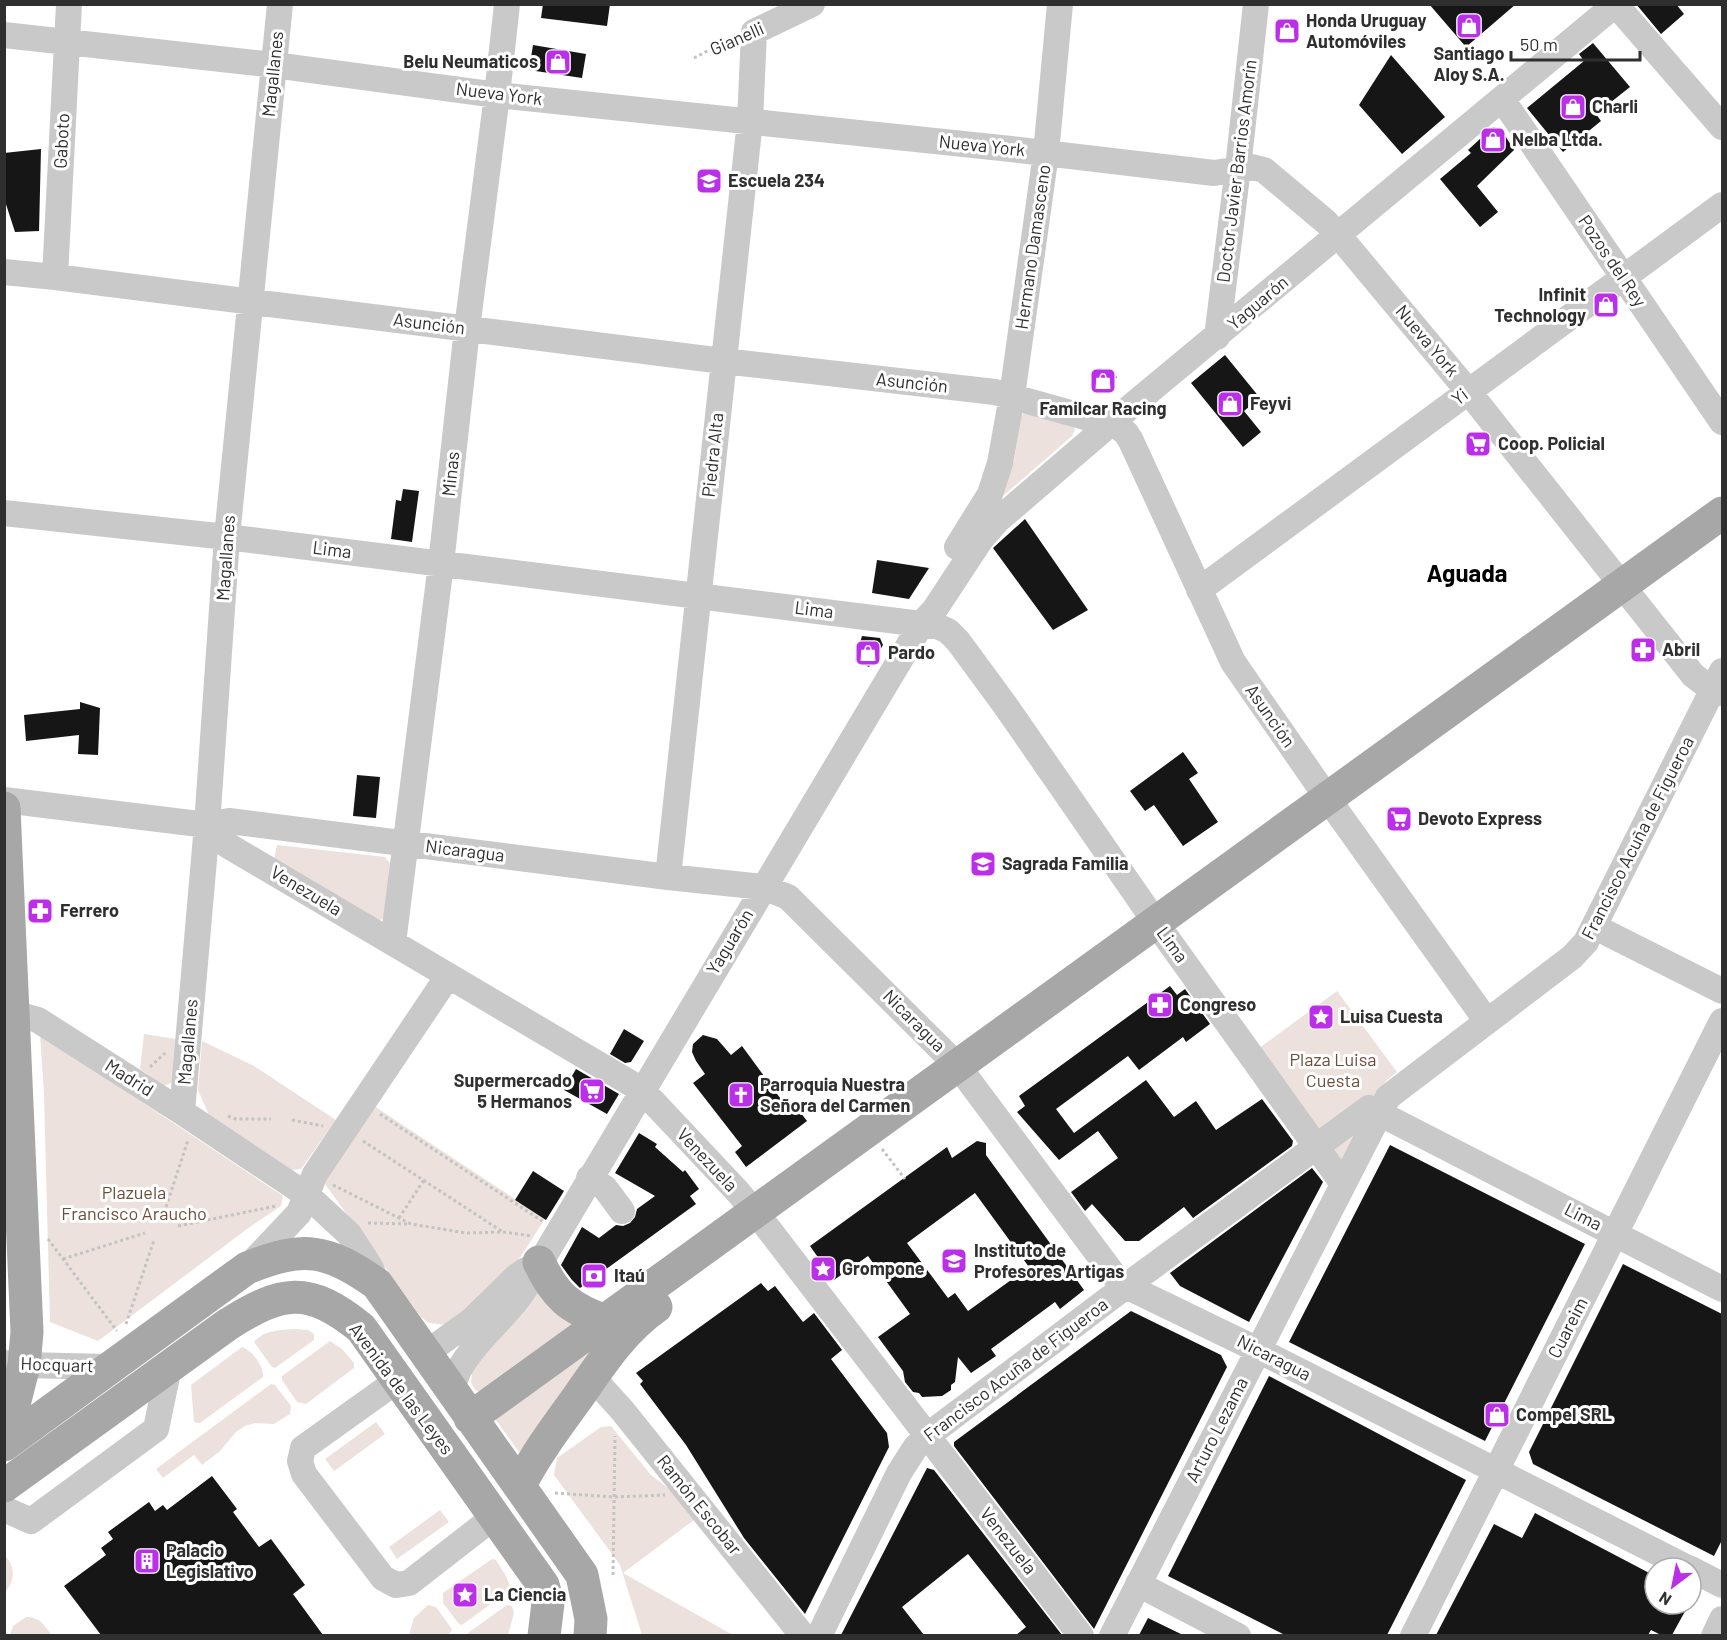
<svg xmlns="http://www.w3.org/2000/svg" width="1727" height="1640" viewBox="0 0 1727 1640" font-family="Barlow,sans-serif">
  <rect width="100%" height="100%" fill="#fff"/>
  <path fill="#ece1dd" d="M1024,412L1072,425L1075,430L1072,436L1003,496L1000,491L1014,461L1021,416Z
    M277,845L385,857L390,863L384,918L378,921L274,860Z
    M1337,991L1397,1072L1386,1081L1345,1162L1342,1164L1258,1049Z
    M40,1034L283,1196L281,1206L251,1226L98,1341L50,1322L44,1095Z
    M144,1034L176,1039L173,1082L164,1086L140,1069Z
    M202,1041L254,1066L336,1120L301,1169L292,1170L209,1115L198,1090Z
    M371,1104L545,1219L521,1256L501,1280L447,1325L429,1323L421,1317L325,1184L326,1172Z
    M542,1284L584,1321L480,1392L475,1390L471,1382L473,1365Z
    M294,1329L308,1330L314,1334V1340L275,1368L272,1367L254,1342C264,1330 280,1330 294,1329Z
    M330,1341L342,1349L354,1363V1368L306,1404L297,1402L282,1380V1376Z
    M592,1344L599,1348L534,1437L519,1452L493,1416Z
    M242,1347C253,1351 264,1366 263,1377L200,1423H196L194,1421L191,1385Z
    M271,1384L275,1385L291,1406L290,1414L274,1424L255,1423L245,1426L236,1432L220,1451L202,1465L194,1455L163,1478L156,1469Z
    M376,1422L385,1434L334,1471L325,1459Z
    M611,1426L651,1475L669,1489L694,1520L623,1573L733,1635H642L620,1565L554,1475L557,1458L601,1427Z
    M440,1510L449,1522L397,1559L389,1547Z
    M4,1555C16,1566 15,1581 5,1592Z
    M492,1559L496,1560L506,1576L511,1589L462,1625L459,1624L443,1603V1593Z
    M428,1605L436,1607L452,1629L451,1632L447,1635H409L414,1618Z
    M507,1605L512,1606L514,1613L508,1635H468V1633Z
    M26,1617C40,1617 44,1625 52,1635H10L13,1626Z"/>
  <path fill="#161616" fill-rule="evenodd" d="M543,4H610L607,26L541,18Z
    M1429,4H1516L1466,47Z
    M1636,4H1676L1684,14L1661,34Z
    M1593,43L1630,87L1596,114L1601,121L1563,152L1527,108L1584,61L1579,54Z
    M533,45L586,54L582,78L529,70Z
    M1391,55L1445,117L1402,154L1359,105Z
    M1493,127L1501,129L1514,150L1477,186L1498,212L1480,227L1440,179L1471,153L1468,150Z
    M41,149L39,231L15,232L4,198V153Z
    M1225,355L1260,398L1244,411L1261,432L1243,447L1191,383Z
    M1099,368L1117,377L1102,391L1090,385Z
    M403,489L419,491L412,542L391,539L396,500L401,501Z
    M1025,519L1088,610L1053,630L993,548Z
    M877,560L929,568L909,599L872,593Z
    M862,636L880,638L883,645L869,667L855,660Z
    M80,702L100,708L98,755L78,754L79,735L26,741L24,715L80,709Z
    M1183,752L1198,773L1189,779L1218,822L1183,846L1154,805L1145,811L1130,791Z
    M357,775L380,777L376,818L353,816Z
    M1170,986L1177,995L1185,989L1210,1024L1186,1042L1183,1037L1139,1070L1128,1056L1056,1109L1074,1133L1146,1080L1174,1117L1196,1101L1216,1130L1262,1099L1293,1141L1292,1146L1193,1218L1184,1207L1139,1241H1125L1092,1204L1085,1211L1071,1192L1118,1158L1098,1131L1059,1160L1017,1112L1025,1106L1019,1096Z
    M624,1029L644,1041L631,1062L625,1063L610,1054Z
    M703,1035L717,1039L731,1055L742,1046L791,1113L797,1108L807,1121L746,1167L735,1152L742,1146L693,1083L705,1074L696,1061L692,1052L693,1044Z
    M576,1069L619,1094L607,1114L564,1090Z
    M639,1133L657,1144L655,1147L683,1172L685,1170L699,1189L690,1196L696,1204L580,1288L572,1280L561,1265L582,1227L599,1238L616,1225L623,1226L630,1223L635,1217L637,1209L655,1196L615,1173Z
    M977,1141L986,1143V1155L1084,1290L1060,1309L1055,1302L991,1349L996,1356L971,1373L958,1357L955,1382L951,1385V1390L942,1396L922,1397L919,1393L913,1392L905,1382L903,1371L878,1337L910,1314L868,1256L834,1280L810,1246L947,1147L952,1158ZM975,1193L1029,1267L968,1311L955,1293L948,1298L907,1243Z
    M1390,1145L1585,1244L1485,1441L1289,1342Z
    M1312,1168L1323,1182L1249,1322L1180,1286L1170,1273Z
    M533,1171L564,1191L546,1220L515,1200Z
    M1623,1264L1722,1314V1540L1714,1556L1533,1464L1529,1452Z
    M761,1283L768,1291L775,1286L803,1322L814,1313L842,1350L831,1359L887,1433L889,1447L805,1614L744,1538L686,1445L640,1384L643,1381L636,1373Z
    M1131,1311L1221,1355L1227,1367L1094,1629L954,1446V1442Z
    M1269,1376L1466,1480L1387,1635H1285L1168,1576Z
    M927,1468L934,1470L1062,1635H1016L1026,1627L968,1554L902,1607L924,1635H841Z
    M212,1476L237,1509L233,1512L259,1547L271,1539L305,1585L293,1594L323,1635H101L64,1586L106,1555L101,1548L113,1539L108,1532L149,1502L155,1511L163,1505L167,1510Z
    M1535,1513L1655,1576V1604H1689L1672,1635H1661L1651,1630L1648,1635H1436L1494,1524L1522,1538Z
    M1148,1618L1183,1635H1139Z"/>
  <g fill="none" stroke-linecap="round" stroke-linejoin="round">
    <path stroke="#c3c3c3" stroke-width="3" stroke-dasharray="3 3" stroke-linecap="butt" d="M694,58L732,38
      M150,1067L165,1053
      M380,1114L542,1221
      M228,1116L236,1119H271
      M292,1120L323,1126
      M363,1141L503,1232
      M882,1149L905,1179
      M333,1185L411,1224L466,1233L503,1232L532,1236
      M166,1207L188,1140
      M399,1218L424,1180
      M368,1223L409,1224
      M178,1226L276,1206
      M48,1239L117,1331
      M63,1259L145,1233
      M126,1324L154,1240
      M555,1493L614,1497L665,1495
      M613,1575L615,1436"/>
    <path stroke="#c9c9c9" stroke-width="26" d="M1616,5L1722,127
      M4,35L274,65L497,95L1011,149L1214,173L1252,167L1264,170L1326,222L1339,236L1468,391L1693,675L1702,682L1722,693
      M1502,99L1722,422
      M4,272L55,277L723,361L995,392L1117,426L1126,433L1131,441L1233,662L1328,799L1486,1020
      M55,277L69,4
      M1217,337L1238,168L1256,4
      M4,513L227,537L937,626L948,631L958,641L1005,705L1156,923L1343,1184
      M957,547L990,494L1000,463L1012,396L1046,153L1060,4
      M1199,590L1722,205
      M4,800L207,825L229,821L668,877L763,887L788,897L958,1066L1116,1278L1126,1286L1258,1350L1688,1568
      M207,825L227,845L642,1090L738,1192L767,1227L1081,1636
      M668,877L750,121L754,32L812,4
      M1595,927L1722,991
      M393,943L441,564L467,329L497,95L507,4
      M4,1014L13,1013L38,1020L182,1112L308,1196L349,1234L371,1268L377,1284
      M182,1112L207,825L227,537L280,4
      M589,1178L605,1188L622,1211
      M247,1268L299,1213L315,1174L448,976
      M425,1354L472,1320L516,1277L526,1270
      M4,1363L24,1365L109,1367
      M592,1377L622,1410L803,1636
      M398,1380L303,1448L300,1461L304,1474L383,1578L396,1585L409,1583L494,1517
      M451,1391C454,1384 456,1376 459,1370C475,1340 506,1318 524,1290L922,623L935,609L981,539L997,521L1111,423L1616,4
      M4,1509L31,1521L156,1429L169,1367
      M1691,1569L1722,1585
      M1138,1584L1238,1636
      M819,1636L899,1473L915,1448L927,1436L1126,1286L1369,1108L1722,1289
      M1112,1636L1388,1097L1572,957L1586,942L1722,671
      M1413,1636L1722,1021
      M1714,1636L1722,1619"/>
    <path stroke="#a7a7a7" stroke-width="33" d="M4,808L27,1332L24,1365L4,1444
      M539,1262C555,1296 570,1309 606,1321
      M470,1418L1722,513
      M4,1445L247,1268C304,1245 327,1249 377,1284L582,1575L591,1619L590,1636
      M520,1485C536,1454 557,1426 578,1397C601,1364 623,1330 656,1307
      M4,1486L227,1325C282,1290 308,1285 361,1328L543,1585L548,1603L544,1636"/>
  </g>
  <defs>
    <g id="shop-square" transform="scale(1.35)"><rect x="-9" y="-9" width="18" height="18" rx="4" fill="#bc2fe8" stroke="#fff"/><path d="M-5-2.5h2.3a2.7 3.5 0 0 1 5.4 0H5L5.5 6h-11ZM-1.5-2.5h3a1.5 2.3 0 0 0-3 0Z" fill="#fff"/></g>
    <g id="school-square" transform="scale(1.35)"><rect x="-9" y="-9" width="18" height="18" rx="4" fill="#bc2fe8" stroke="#fff"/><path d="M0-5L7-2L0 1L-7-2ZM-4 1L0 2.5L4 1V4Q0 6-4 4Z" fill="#fff"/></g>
    <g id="supermarket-square" transform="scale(1.35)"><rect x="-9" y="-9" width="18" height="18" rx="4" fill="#bc2fe8" stroke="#fff"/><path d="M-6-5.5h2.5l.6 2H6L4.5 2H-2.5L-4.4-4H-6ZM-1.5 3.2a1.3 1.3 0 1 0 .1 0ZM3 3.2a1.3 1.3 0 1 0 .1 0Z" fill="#fff"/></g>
    <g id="pharmacy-square" transform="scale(1.35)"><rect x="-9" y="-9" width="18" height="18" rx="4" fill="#bc2fe8" stroke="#fff"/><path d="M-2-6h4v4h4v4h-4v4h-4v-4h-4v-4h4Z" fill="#fff"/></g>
    <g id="sight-square" transform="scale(1.35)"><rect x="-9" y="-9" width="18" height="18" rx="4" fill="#bc2fe8" stroke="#fff"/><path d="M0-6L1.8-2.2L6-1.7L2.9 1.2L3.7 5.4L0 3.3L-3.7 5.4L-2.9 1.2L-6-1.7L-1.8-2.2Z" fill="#fff"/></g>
    <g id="church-square" transform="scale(1.35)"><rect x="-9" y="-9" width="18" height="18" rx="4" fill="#bc2fe8" stroke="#fff"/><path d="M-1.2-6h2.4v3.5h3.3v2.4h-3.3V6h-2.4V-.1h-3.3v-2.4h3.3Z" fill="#fff"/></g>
    <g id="university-square" transform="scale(1.35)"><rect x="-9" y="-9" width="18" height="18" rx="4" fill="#bc2fe8" stroke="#fff"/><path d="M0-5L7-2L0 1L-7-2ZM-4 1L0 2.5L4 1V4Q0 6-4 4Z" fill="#fff"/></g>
    <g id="bank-square" transform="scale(1.35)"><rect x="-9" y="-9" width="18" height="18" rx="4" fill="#bc2fe8" stroke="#fff"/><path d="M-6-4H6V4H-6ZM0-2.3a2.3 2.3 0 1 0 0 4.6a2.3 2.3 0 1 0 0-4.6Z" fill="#fff"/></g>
    <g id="building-square" transform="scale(1.35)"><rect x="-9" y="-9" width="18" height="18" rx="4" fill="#bc2fe8" stroke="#fff"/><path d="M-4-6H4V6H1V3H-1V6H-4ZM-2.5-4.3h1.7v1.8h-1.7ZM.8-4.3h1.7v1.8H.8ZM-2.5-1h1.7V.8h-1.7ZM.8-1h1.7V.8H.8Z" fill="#fff"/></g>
  </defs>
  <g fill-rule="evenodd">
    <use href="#shop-square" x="1469" y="26"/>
    <use href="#shop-square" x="1287" y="31"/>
    <use href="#shop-square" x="558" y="62"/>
    <use href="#shop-square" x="1573" y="107"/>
    <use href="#shop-square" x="1493" y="140"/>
    <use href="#school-square" x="709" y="181"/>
    <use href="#shop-square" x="1606" y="305"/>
    <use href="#shop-square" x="1103" y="381"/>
    <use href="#shop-square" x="1230" y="404"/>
    <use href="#supermarket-square" x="1478" y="444"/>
    <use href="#pharmacy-square" x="1643" y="650"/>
    <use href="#shop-square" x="868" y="653"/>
    <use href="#supermarket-square" x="1399" y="819"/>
    <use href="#school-square" x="983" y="864"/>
    <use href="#pharmacy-square" x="40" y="911"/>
    <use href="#pharmacy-square" x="1160" y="1005"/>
    <use href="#sight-square" x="1321" y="1017"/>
    <use href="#supermarket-square" x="592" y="1091"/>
    <use href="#church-square" x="741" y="1095"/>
    <use href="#university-square" x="954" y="1261"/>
    <use href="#sight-square" x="823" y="1269"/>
    <use href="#bank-square" x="594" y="1276"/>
    <use href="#shop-square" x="1497" y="1415"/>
    <use href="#building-square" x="147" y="1561"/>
    <use href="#sight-square" x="465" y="1595"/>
  </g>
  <g text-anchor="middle" stroke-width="6" stroke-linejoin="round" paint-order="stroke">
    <g font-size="18" font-weight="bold" fill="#2f2f2f" stroke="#fff" text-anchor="start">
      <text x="1306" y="27">Honda Uruguay<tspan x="1306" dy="21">Automóviles</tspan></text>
      <text x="1469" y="60" text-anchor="middle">Santiago<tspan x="1469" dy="21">Aloy S.A.</tspan></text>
      <text x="538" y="68" text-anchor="end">Belu Neumaticos</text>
      <text x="1592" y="113">Charli</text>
      <text x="1512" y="146">Nelba Ltda.</text>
      <text x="728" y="187">Escuela 234</text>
      <text x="1586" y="301" text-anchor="end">Infinit<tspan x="1586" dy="21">Technology</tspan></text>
      <text x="1250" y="410">Feyvi</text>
      <text x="1103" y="415" text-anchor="middle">Familcar Racing</text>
      <text x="1498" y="450">Coop. Policial</text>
      <text x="1662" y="656">Abril</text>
      <text x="888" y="659">Pardo</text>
      <text x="1418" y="825">Devoto Express</text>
      <text x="1002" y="870">Sagrada Familia</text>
      <text x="60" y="917">Ferrero</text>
      <text x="1180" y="1011">Congreso</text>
      <text x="1340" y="1023">Luisa Cuesta</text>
      <text x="572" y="1087" text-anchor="end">Supermercado<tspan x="572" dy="21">5 Hermanos</tspan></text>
      <text x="760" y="1091">Parroquia Nuestra<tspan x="760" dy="21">Señora del Carmen</tspan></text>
      <text x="974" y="1257">Instituto de<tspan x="974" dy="21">Profesores Artigas</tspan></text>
      <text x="842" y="1275">Grompone</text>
      <text x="614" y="1282">Itaú</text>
      <text x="1516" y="1421">Compel SRL</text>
      <text x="166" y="1557">Palacio<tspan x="166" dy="21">Legislativo</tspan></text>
      <text x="484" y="1601">La Ciencia</text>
    </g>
    <g font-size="18" fill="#2f2f2f" stroke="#fff">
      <text transform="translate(737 39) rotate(-24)" y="6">Gianelli</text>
      <text transform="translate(273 74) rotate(-84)" y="6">Magallanes</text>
      <text transform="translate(499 94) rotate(7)" y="6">Nueva York</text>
      <text transform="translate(62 141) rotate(-87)" y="6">Gaboto</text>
      <text transform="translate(982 146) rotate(6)" y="6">Nueva York</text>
      <text transform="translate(1237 171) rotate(-83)" y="6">Doctor Javier Barrios Amorín</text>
      <text transform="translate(1033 247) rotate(-82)" y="6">Hermano Damasceno</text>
      <text transform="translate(1612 261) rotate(56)" y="6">Pozos del Rey</text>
      <text transform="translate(1258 303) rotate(-40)" y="6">Yaguarón</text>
      <text transform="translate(429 324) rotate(7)" y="6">Asunción</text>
      <text transform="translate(1427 341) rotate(50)" y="6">Nueva York</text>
      <text transform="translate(912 383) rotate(6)" y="6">Asunción</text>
      <text transform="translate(1460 397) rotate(-37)" y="6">Yi</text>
      <text transform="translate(713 455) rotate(-84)" y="6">Piedra Alta</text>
      <text transform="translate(451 474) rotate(-84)" y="6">Minas</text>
      <text transform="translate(332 550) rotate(7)" y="6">Lima</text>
      <text transform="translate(226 558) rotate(-86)" y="6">Magallanes</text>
      <text transform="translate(814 610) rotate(7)" y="6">Lima</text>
      <text transform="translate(1270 716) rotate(55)" y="6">Asunción</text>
      <text transform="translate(1638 838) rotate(-63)" y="6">Francisco Acuña de Figueroa</text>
      <text transform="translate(465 851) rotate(7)" y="6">Nicaragua</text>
      <text transform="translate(306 891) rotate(31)" y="6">Venezuela</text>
      <text transform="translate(730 942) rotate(-59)" y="6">Yaguarón</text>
      <text transform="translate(1172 945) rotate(54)" y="6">Lima</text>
      <text transform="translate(914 1021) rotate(45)" y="6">Nicaragua</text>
      <text transform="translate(188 1042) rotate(-85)" y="6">Magallanes</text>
      <text transform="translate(129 1078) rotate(32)" y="6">Madrid</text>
      <text transform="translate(707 1160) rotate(47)" y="6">Venezuela</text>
      <text transform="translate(1583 1217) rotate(27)" y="6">Lima</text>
      <text transform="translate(1568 1328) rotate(-63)" y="6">Cuareim</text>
      <text transform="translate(1274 1358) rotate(27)" y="6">Nicaragua</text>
      <text transform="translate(57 1365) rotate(2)" y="6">Hocquart</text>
      <text transform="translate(1016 1370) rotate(-37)" y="6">Francisco Acuña de Figueroa</text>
      <text transform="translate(401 1389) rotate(53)" y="6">Avenida de las Leyes</text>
      <text transform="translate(1217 1430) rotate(-63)" y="6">Arturo Lezama</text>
      <text transform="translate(699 1505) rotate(51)" y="6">Ramón Escobar</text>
      <text transform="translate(1008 1541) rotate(52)" y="6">Venezuela</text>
    </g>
    <g font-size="18" fill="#6c4d3b" stroke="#fff">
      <text x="1333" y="1066">Plaza Luisa<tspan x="1333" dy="21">Cuesta</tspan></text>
      <text x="134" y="1199">Plazuela<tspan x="134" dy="21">Francisco Araucho</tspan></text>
    </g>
    <g font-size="24" font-weight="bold" fill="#000" stroke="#fff">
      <text x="1467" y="582">Aguada</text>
    </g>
  </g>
  <rect width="1727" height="1640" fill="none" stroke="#2f2f2f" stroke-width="12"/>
  <g transform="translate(1673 1586) rotate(212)"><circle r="28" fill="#ffffff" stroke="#acacac" stroke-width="1.5"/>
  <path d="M0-4.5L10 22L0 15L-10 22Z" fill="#bc2fe8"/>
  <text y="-9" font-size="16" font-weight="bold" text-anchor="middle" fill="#2f2f2f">N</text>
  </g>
  <path d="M1511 51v9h129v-9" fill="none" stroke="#2f2f2f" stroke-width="3"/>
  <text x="1520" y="51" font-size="18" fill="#2f2f2f" stroke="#ffffff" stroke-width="4.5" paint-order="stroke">50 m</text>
</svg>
